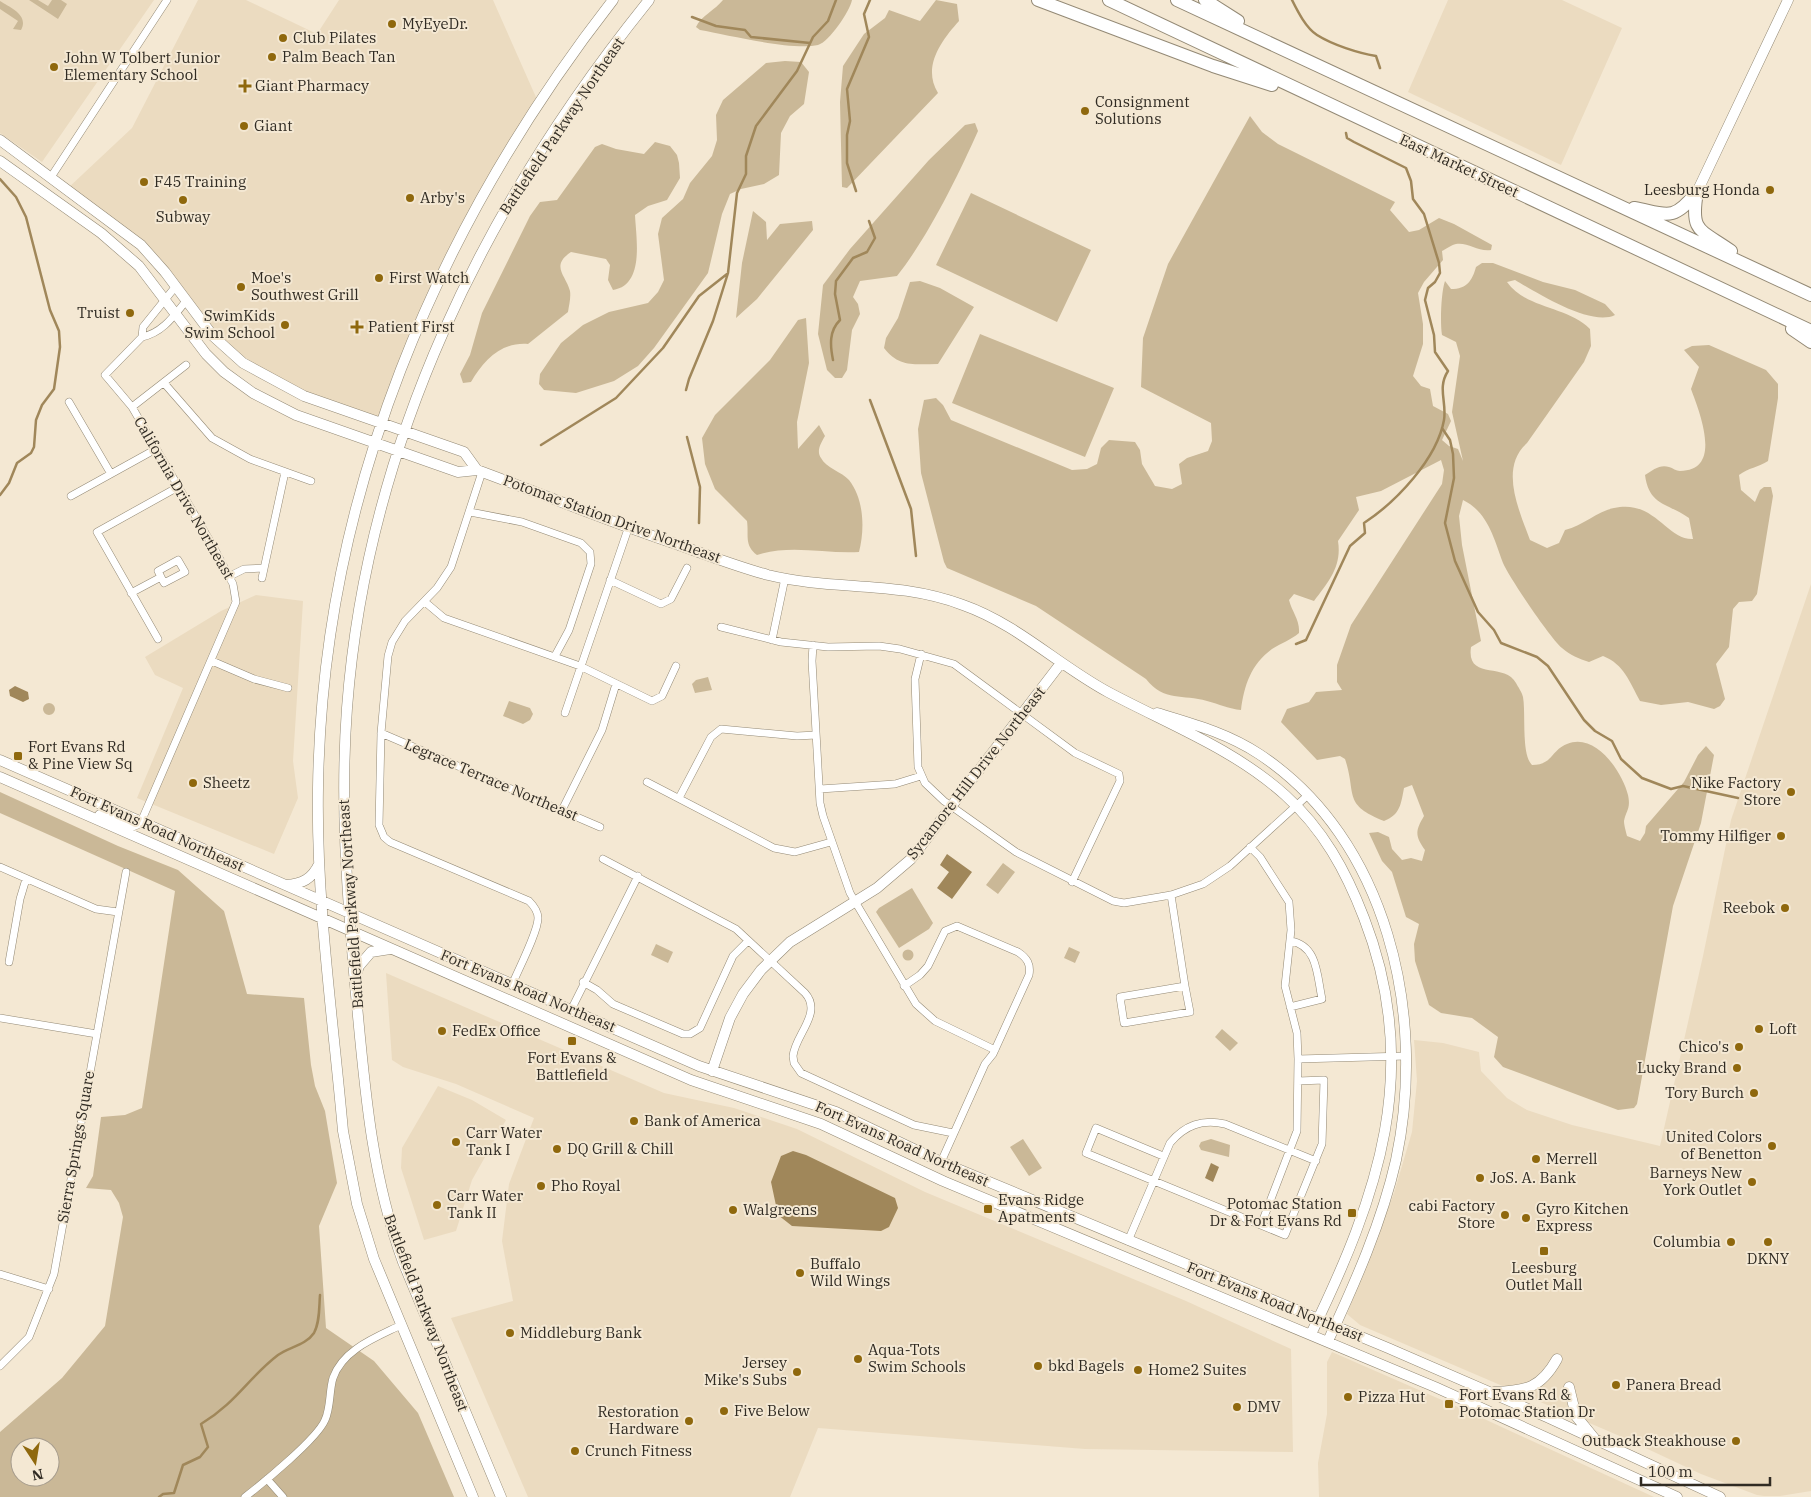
<svg xmlns="http://www.w3.org/2000/svg" width="1811" height="1497" viewBox="0 0 1811 1497" font-family="'IBM Plex Serif',serif">
  <rect width="100%" height="100%" fill="#f4e8d3"/>
  <path fill="#ebdbc0" d="M0,0H154L42,162L0,133Z
    M198,0H246L317,34L339,0H493L539,104L443,271L381,422L304,396L232,349L198,318L165,272L67,189L132,128Z
    M1448,0H1562L1622,28L1561,165L1408,92Z
    M1811,584V1491L1780,1496H1764L1757,1495L1701,1474L1622,1437L1360,1325L1347,1314L1394,1193L1412,1132L1417,1081L1414,1040L1443,1043L1479,1052L1481,1071L1507,1098L1527,1110L1572,1125L1660,1146L1703,956L1731,820Z
    M256,595L303,601L293,761L298,798L274,854L137,798L183,688L155,675L145,657L221,611Z
    M386,973L664,1093L734,1108L797,1129L925,1192L1186,1301L1291,1349L1293,1452L1085,1449L818,1428L790,1497H528L451,1318L513,1301L502,1241L509,1184L534,1118L456,1084L403,1067L392,1060Z
    M438,1086L472,1100L506,1120L472,1180L456,1231L424,1240L401,1168L402,1148Z
    M1332,1352L1467,1411L1654,1497H1319L1318,1463L1327,1414V1362Z"/>
  <path fill="#cab897" fill-rule="evenodd" d="M29,0H38L48,6L52,0H61L67,4L58,19Z
    M723,0H852C850,11 829,42 818,45C793,51 728,35 700,30L696,27C701,16 715,10 723,0Z
    M936,0L957,4L959,21C941,41 922,67 938,93L847,188L842,187L840,102L843,66L864,34L885,18L889,10L920,21Z
    M0,1C11,8 29,15 21,30L13,29L18,21L0,9Z
    M785,61L801,62L809,72L804,104L790,116L781,133L779,175L764,184L741,189L730,194L722,214L708,273L654,348L638,366L614,381L576,393L544,390L539,384L540,374L561,343L583,325L609,312L648,303L658,292L664,280L658,234L662,218L683,199L690,183L712,156L717,140L716,115L723,100L766,63Z
    M1250,116L1262,132L1278,144L1395,202L1390,210L1409,232L1419,230L1439,218L1454,224L1492,245L1491,250C1478,252 1468,242 1456,244C1451,245 1446,249 1442,251L1443,260L1424,282L1418,293L1423,324V344L1413,376L1421,386L1430,389L1433,406L1448,414L1451,421L1442,440L1449,446L1458,449L1463,461L1452,412L1460,356L1456,342L1442,335C1440,323 1441,293 1445,281L1451,289C1467,289 1472,281 1476,267L1482,263H1493L1543,282L1575,290L1605,304L1615,315C1591,327 1537,293 1515,280L1507,282C1526,309 1567,306 1590,329L1591,346L1584,362L1527,443C1499,468 1519,510 1530,540L1547,548L1559,543L1565,530C1583,526 1597,511 1614,508C1655,499 1666,540 1693,539L1689,518C1668,503 1649,506 1645,475C1653,470 1660,464 1669,467C1673,468 1676,471 1680,471C1724,471 1699,411 1691,389L1699,367L1684,350L1692,346L1709,345L1766,370L1778,384V398L1768,461C1759,467 1748,468 1739,475L1741,490L1755,502L1760,490L1764,487H1771L1773,496L1757,594L1752,601L1739,602L1733,609L1729,647L1716,664L1725,699L1720,706L1714,709L1688,702L1661,705L1640,701C1630,683 1624,664 1603,656L1589,662C1579,659 1570,655 1562,648C1550,638 1509,577 1503,563C1494,539 1488,512 1463,500L1459,516L1462,545L1481,641L1471,647C1466,681 1505,662 1516,683C1518,687 1522,692 1523,697C1526,714 1521,754 1532,765C1553,765 1551,750 1567,744C1595,732 1622,771 1628,795C1631,809 1626,810 1624,821C1624,825 1626,832 1627,836L1640,841L1645,833L1646,826L1684,782L1698,755L1706,746L1714,755L1701,823L1673,906L1637,1104L1634,1108L1618,1110L1503,1067L1494,1057L1498,1037L1472,1018L1441,1013L1429,1005L1415,961L1414,944L1419,924L1406,917L1392,872L1382,861L1369,833L1378,832L1389,837L1392,849L1402,860L1411,858L1422,861L1425,850C1415,836 1415,831 1424,816L1412,785L1404,788C1401,804 1400,815 1384,821C1342,804 1357,795 1345,759L1340,756L1317,760L1281,722L1287,709L1309,702L1316,692L1342,690L1337,682V665L1351,625L1442,484L1444,470L1441,460L1381,491L1356,497L1359,510L1338,541C1342,566 1329,581 1314,601L1294,594L1289,600C1292,612 1300,620 1299,633C1291,640 1281,643 1272,649C1251,664 1244,686 1241,710C1229,709 1219,704 1207,701C1183,694 1164,702 1146,679L1036,606L947,568L944,562L921,473L918,429L924,400L936,398L943,405L951,420L1072,470L1087,469L1097,464L1101,448L1109,440L1135,442L1140,450L1142,464L1155,486L1172,489L1182,484L1179,464L1187,458L1208,451L1212,441L1211,423L1141,387L1143,338L1168,264Z
    M975,123L978,131C958,176 928,237 897,276L860,281L853,297L858,304L860,314L852,330L847,370L842,378H835L827,370L818,334L823,285L850,249L929,160L965,125Z
    M655,142L670,146L677,155L679,163L680,178L667,200L648,206L635,215C636,238 645,285 613,290L608,280L610,265L606,259L571,252C550,266 566,275 570,291C571,298 569,305 568,312L528,344C501,342 484,360 471,382L463,383L460,374L470,355L482,313L530,216L540,202L557,200L595,147L602,144L616,149L644,154Z
    M971,193L1091,250L1057,322L936,265Z
    M753,211L766,222L767,240L780,224L812,221L813,230L757,299L736,318L742,263Z
    M920,281L940,288L974,307L938,364C916,364 899,368 884,348L886,338L898,318L910,282Z
    M806,318L809,363L797,422L798,449L819,425L825,436C821,443 816,451 821,458C826,468 842,472 849,480C864,499 865,529 859,552C826,554 790,544 757,555C744,545 749,536 747,521L715,489L705,464L702,438L715,415L770,360L798,320Z
    M980,334L1114,388L1085,457L952,403Z
    M708,677L712,690L695,693L692,684L696,680Z
    M509,701L530,708L533,714L530,720L523,724L503,716Z
    M43 709a6 6 0 1 1 12 0a6 6 0 1 1-12 0Z
    M0,792L118,846L178,870L224,911L247,994L304,998L311,1065L315,1086L325,1111L337,1183L319,1226L326,1328L374,1361L418,1413L454,1497H0V1432L62,1378L105,1326L123,1217L119,1203L111,1190L86,1188L93,1176L101,1117L125,1115L142,1108L175,891L0,813ZM20,1447H50V1477H20Z
    M1003,863L1015,872L998,894L986,885Z
    M912,888L933,923L929,929L899,948L876,912L879,908Z
    M656,944L673,952L668,963L651,955Z
    M1069,947L1080,952L1075,963L1064,958Z
    M902.5 955a5.5 5.5 0 1 1 11 0a5.5 5.5 0 1 1-11 0Z
    M1222,1029L1238,1043L1230,1051L1215,1037Z
    M1023,1139L1042,1168L1029,1176L1010,1147Z
    M1211,1139L1230,1145L1229,1157L1201,1150L1199,1146L1201,1142Z"/>
  <path fill="#a0875a" d="M15,686L28,692L29,699L23,702L10,696L9,690Z
    M947,854L972,872L952,899L937,888L949,872L940,865Z
    M793,1151L806,1155L895,1198L898,1208L889,1227L881,1231L792,1226L778,1215L771,1182L781,1156Z
    M1211,1163L1219,1167L1213,1182L1205,1178Z"/>
  <g fill="none" stroke-linecap="round" stroke-linejoin="round">
    <path stroke="#a0875a" stroke-width="2.5" d="M1292,0C1298,12 1306,28 1317,35C1333,45 1358,53 1376,56L1380,68
      M692,17L716,26L745,30L751,37L810,43
      M0,179L16,197L26,217L50,310L59,331L60,347L54,389L42,405L36,420L34,447L31,453L17,463L9,483L0,495
      M856,191L847,163V135L850,121L847,89L869,37L864,14L870,0
      M833,360C830,345 829,331 840,320L835,294L836,281L853,258L867,252L875,238L869,221
      M686,390L689,379L713,321L728,273L737,193L746,174V156L756,126L797,71L813,37L828,21L836,0
      M870,400L911,509L916,556
      M1442,428L1450,440L1453,454L1454,478L1445,523L1455,561L1478,612L1494,630L1501,643L1537,657L1548,666L1584,720L1595,731L1612,741L1621,759L1642,778L1671,789L1683,786L1738,798
      M687,437L700,487L699,523
      M541,445L616,398L663,348L699,296L727,274
      M1296,644L1306,640L1350,546L1365,533L1364,523C1396,502 1437,459 1444,420C1447,402 1437,388 1448,371L1435,352L1434,335L1425,300L1428,288L1435,282L1440,273L1439,263L1424,214L1413,199L1411,181L1406,168L1354,142L1347,138L1346,133
      M159,1497L163,1494L174,1493L183,1465L200,1457L208,1447L201,1424C236,1403 249,1377 278,1355C289,1347 306,1345 314,1333C320,1322 319,1307 320,1295"/>
    <g stroke="#938975" stroke-width="8">
      <path id="street" d="M51,177L167,0
        M176,286L143,327L142,337C162,333 173,317 186,301
        M164,383L212,438L250,459L311,481
        M69,402L111,474
        M132,407L186,365
        M482,472L451,567L437,588L405,621L392,642L388,656L381,733L379,825L384,837L390,842L529,901C534,906 538,911 538,918C538,932 518,970 512,985
        M71,496L156,449
        M470,512L522,522L581,543L590,552L591,564L569,630L555,656
        M178,560L185,572L164,583L158,571Z
        M230,576L244,569L264,568
        M262,578L285,472
        M610,580L661,604L671,599L687,568
        M131,593L161,577
        M425,602L444,618L580,666L652,701L662,696L676,666
        M721,627L781,642L828,647L879,646L900,649L954,664L1075,753L1119,774L1120,781L1072,882
        M158,639L97,532L178,487
        M772,640L785,578
        M813,645L812,661L820,803L823,816L850,893L916,1004L935,1021L995,1050
        M921,654L915,679L918,767L925,783L944,801L1016,852L1113,901L1124,903L1171,895L1203,884L1230,866L1308,795
        M212,661L254,679L288,688
        M565,713L628,529
        M381,733L600,827
        M647,782L774,848L795,852L831,842
        M820,789L895,784L921,776
        M679,798L711,737L721,729L797,736L816,735
        M562,810L602,730L616,684
        M141,822L236,602L233,584L214,548L132,407L105,375L142,337
        M1250,847L1260,857L1289,902L1291,930L1285,986L1297,1033L1298,1059
        M603,859L736,929L805,993C823,1013 795,1035 793,1056L794,1063L801,1073L914,1125L953,1133
        M0,867L96,909L118,912
        M1171,895L1185,986
        M9,962L20,899L26,879
        M583,982L597,990L613,1004L683,1034H690L700,1028L733,956L748,941
        M904,986L920,975L928,966L945,931L957,926L1018,952C1027,958 1031,964 1029,975L993,1054L985,1064L941,1162
        M1185,986L1190,1012L1124,1023L1120,997Z
        M1290,1007L1322,999C1317,976 1318,945 1290,941
        M571,1010L638,876
        M0,1018L97,1034
        M1163,1156L1096,1128L1086,1153L1285,1235L1322,1144L1324,1080L1298,1081
        M1261,1225L1297,1131L1298,1059L1406,1056
        M1128,1241L1170,1143C1185,1125 1202,1119 1225,1124L1316,1161
        M0,1274L49,1289
        M0,1366L29,1337L54,1274L126,872
        M267,1479L283,1497
        M245,1497C263,1483 317,1439 325,1420C331,1407 329,1391 333,1378C343,1349 377,1337 401,1325"/>
    </g>
    <g stroke="#938975" stroke-width="11">
      <path id="secondary" d="M0,140L141,245L165,272L213,336L243,363L304,396L464,452L477,470
        M0,161L101,233L139,266L206,354L224,372L253,393L296,415L458,472L477,470C542,494 605,520 670,542C702,553 735,566 768,575C834,591 897,580 963,605C1017,624 1058,665 1108,692C1168,724 1234,749 1285,795C1323,829 1346,871 1364,918C1423,1070 1378,1196 1311,1334
        M1697,192L1788,0
        M1157,713C1193,724 1227,733 1259,754C1388,839 1427,1015 1396,1160C1382,1222 1355,1283 1328,1341
        M0,760L699,1066L836,1112L941,1162L1388,1348L1549,1418L1720,1497
        M0,777L691,1080L821,1124L943,1181L1435,1387L1677,1497
        M100,815L131,826L141,822
        M286,885C302,884 312,879 319,864
        M356,975L359,966L371,952L390,949
        M712,1071L730,1018L743,994L761,970L790,942L877,888L911,859L1061,663
        M1569,1387L1576,1416L1594,1438
        M1494,1392C1526,1391 1541,1388 1557,1359
        M473,1497L374,1259L357,1204L343,1131C333,1018 316,902 318,788C322,497 436,227 613,0
        M501,1497L403,1262C370,1172 364,1079 355,984C347,892 340,801 347,708C367,443 484,205 649,0"/>
    </g>
    <g stroke="#938975" stroke-width="14">
      <path id="highway" d="M1038,0L1213,66L1272,85
        M1109,0L1811,331
        M1177,0L1811,295
        M1205,0L1238,21
        M1697,192C1690,233 1700,229 1731,251
        M1634,208C1666,214 1673,222 1695,194
        M1792,329L1811,342"/>
    </g>
    <use href="#street" stroke="#fff" stroke-width="7"/>
    <use href="#secondary" stroke="#fff" stroke-width="10"/>
    <use href="#highway" stroke="#fff" stroke-width="12"/>
  </g>
  <g fill="#8f680d" stroke="#f4e8d3" stroke-width="2">
    <circle cx="392" cy="24" r="5"/>
    <circle cx="283" cy="38" r="5"/>
    <circle cx="272" cy="57" r="5"/>
    <circle cx="54" cy="67" r="5"/>
    <path d="M242.5 78.5h5v5h5v5h-5v5h-5v-5h-5v-5h5z"/>
    <circle cx="1085" cy="111" r="5"/>
    <circle cx="244" cy="126" r="5"/>
    <circle cx="144" cy="182" r="5"/>
    <circle cx="1770" cy="190" r="5"/>
    <circle cx="410" cy="198" r="5"/>
    <circle cx="183" cy="200" r="5"/>
    <circle cx="379" cy="278" r="5"/>
    <circle cx="241" cy="287" r="5"/>
    <circle cx="130" cy="313" r="5"/>
    <circle cx="285" cy="325" r="5"/>
    <path d="M354.5 319.5h5v5h5v5h-5v5h-5v-5h-5v-5h5z"/>
    <rect x="13" y="751" width="10" height="10" rx="2.5"/>
    <circle cx="193" cy="783" r="5"/>
    <circle cx="1791" cy="792" r="5"/>
    <circle cx="1781" cy="836" r="5"/>
    <circle cx="1785" cy="908" r="5"/>
    <circle cx="1759" cy="1029" r="5"/>
    <circle cx="442" cy="1031" r="5"/>
    <rect x="567" y="1036" width="10" height="10" rx="2.5"/>
    <circle cx="1739" cy="1047" r="5"/>
    <circle cx="1737" cy="1068" r="5"/>
    <circle cx="1754" cy="1093" r="5"/>
    <circle cx="634" cy="1121" r="5"/>
    <circle cx="456" cy="1142" r="5"/>
    <circle cx="1772" cy="1146" r="5"/>
    <circle cx="557" cy="1149" r="5"/>
    <circle cx="1536" cy="1159" r="5"/>
    <circle cx="1480" cy="1178" r="5"/>
    <circle cx="1752" cy="1182" r="5"/>
    <circle cx="541" cy="1186" r="5"/>
    <circle cx="437" cy="1205" r="5"/>
    <rect x="983" y="1204" width="10" height="10" rx="2.5"/>
    <circle cx="733" cy="1210" r="5"/>
    <rect x="1347" y="1208" width="10" height="10" rx="2.5"/>
    <circle cx="1505" cy="1215" r="5"/>
    <circle cx="1526" cy="1218" r="5"/>
    <circle cx="1731" cy="1242" r="5"/>
    <circle cx="1768" cy="1242" r="5"/>
    <rect x="1539" y="1246" width="10" height="10" rx="2.5"/>
    <circle cx="800" cy="1273" r="5"/>
    <circle cx="510" cy="1333" r="5"/>
    <circle cx="858" cy="1359" r="5"/>
    <circle cx="1038" cy="1366" r="5"/>
    <circle cx="1138" cy="1370" r="5"/>
    <circle cx="797" cy="1372" r="5"/>
    <circle cx="1616" cy="1385" r="5"/>
    <circle cx="1348" cy="1397" r="5"/>
    <rect x="1444" y="1399" width="10" height="10" rx="2.5"/>
    <circle cx="1237" cy="1407" r="5"/>
    <circle cx="724" cy="1411" r="5"/>
    <circle cx="689" cy="1421" r="5"/>
    <circle cx="1736" cy="1441" r="5"/>
    <circle cx="575" cy="1451" r="5"/>
  </g>
  <g text-anchor="middle" stroke-width="4" stroke-linejoin="round" paint-order="stroke">
    <g font-size="15" fill="#302b23" stroke="#f4e8d3" text-anchor="start">
      <text x="402" y="29">MyEyeDr.</text>
      <text x="293" y="43">Club Pilates</text>
      <text x="282" y="62">Palm Beach Tan</text>
      <text x="64" y="63">John W Tolbert Junior<tspan x="64" dy="17">Elementary School</tspan></text>
      <text x="255" y="91">Giant Pharmacy</text>
      <text x="1095" y="107">Consignment<tspan x="1095" dy="17">Solutions</tspan></text>
      <text x="254" y="131">Giant</text>
      <text x="154" y="187">F45 Training</text>
      <text x="1760" y="195" text-anchor="end">Leesburg Honda</text>
      <text x="420" y="203">Arby's</text>
      <text x="183" y="222" text-anchor="middle">Subway</text>
      <text x="251" y="283">Moe's<tspan x="251" dy="17">Southwest Grill</tspan></text>
      <text x="389" y="283">First Watch</text>
      <text x="120" y="318" text-anchor="end">Truist</text>
      <text x="275" y="321" text-anchor="end">SwimKids<tspan x="275" dy="17">Swim School</tspan></text>
      <text x="368" y="332">Patient First</text>
      <text x="28" y="752">Fort Evans Rd<tspan x="28" dy="17">&amp; Pine View Sq</tspan></text>
      <text x="203" y="788">Sheetz</text>
      <text x="1781" y="788" text-anchor="end">Nike Factory<tspan x="1781" dy="17">Store</tspan></text>
      <text x="1771" y="841" text-anchor="end">Tommy Hilfiger</text>
      <text x="1775" y="913" text-anchor="end">Reebok</text>
      <text x="1769" y="1034">Loft</text>
      <text x="452" y="1036">FedEx Office</text>
      <text x="1729" y="1052" text-anchor="end">Chico's</text>
      <text x="572" y="1063" text-anchor="middle">Fort Evans &amp;<tspan x="572" dy="17">Battlefield</tspan></text>
      <text x="1727" y="1073" text-anchor="end">Lucky Brand</text>
      <text x="1744" y="1098" text-anchor="end">Tory Burch</text>
      <text x="644" y="1126">Bank of America</text>
      <text x="466" y="1138">Carr Water<tspan x="466" dy="17">Tank I</tspan></text>
      <text x="1762" y="1142" text-anchor="end">United Colors<tspan x="1762" dy="17">of Benetton</tspan></text>
      <text x="567" y="1154">DQ Grill &amp; Chill</text>
      <text x="1546" y="1164">Merrell</text>
      <text x="1742" y="1178" text-anchor="end">Barneys New<tspan x="1742" dy="17">York Outlet</tspan></text>
      <text x="1490" y="1183">JoS. A. Bank</text>
      <text x="551" y="1191">Pho Royal</text>
      <text x="447" y="1201">Carr Water<tspan x="447" dy="17">Tank II</tspan></text>
      <text x="998" y="1205">Evans Ridge<tspan x="998" dy="17">Apatments</tspan></text>
      <text x="1342" y="1209" text-anchor="end">Potomac Station<tspan x="1342" dy="17">Dr &amp; Fort Evans Rd</tspan></text>
      <text x="1495" y="1211" text-anchor="end">cabi Factory<tspan x="1495" dy="17">Store</tspan></text>
      <text x="1536" y="1214">Gyro Kitchen<tspan x="1536" dy="17">Express</tspan></text>
      <text x="743" y="1215">Walgreens</text>
      <text x="1721" y="1247" text-anchor="end">Columbia</text>
      <text x="1768" y="1264" text-anchor="middle">DKNY</text>
      <text x="810" y="1269">Buffalo<tspan x="810" dy="17">Wild Wings</tspan></text>
      <text x="1544" y="1273" text-anchor="middle">Leesburg<tspan x="1544" dy="17">Outlet Mall</tspan></text>
      <text x="520" y="1338">Middleburg Bank</text>
      <text x="868" y="1355">Aqua-Tots<tspan x="868" dy="17">Swim Schools</tspan></text>
      <text x="787" y="1368" text-anchor="end">Jersey<tspan x="787" dy="17">Mike's Subs</tspan></text>
      <text x="1048" y="1371">bkd Bagels</text>
      <text x="1148" y="1375">Home2 Suites</text>
      <text x="1626" y="1390">Panera Bread</text>
      <text x="1459" y="1400">Fort Evans Rd &amp;<tspan x="1459" dy="17">Potomac Station Dr</tspan></text>
      <text x="1358" y="1402">Pizza Hut</text>
      <text x="1247" y="1412">DMV</text>
      <text x="734" y="1416">Five Below</text>
      <text x="679" y="1417" text-anchor="end">Restoration<tspan x="679" dy="17">Hardware</tspan></text>
      <text x="1726" y="1446" text-anchor="end">Outback Steakhouse</text>
      <text x="585" y="1456">Crunch Fitness</text>
    </g>
    <g font-size="15" fill="#302b23" stroke="#f4e8d3">
      <text transform="translate(562 126) rotate(-56)" y="5">Battlefield Parkway Northeast</text>
      <text transform="translate(1459 166) rotate(25)" y="5">East Market Street</text>
      <text transform="translate(184 498) rotate(60)" y="5">California Drive Northeast</text>
      <text transform="translate(612 519) rotate(20)" y="5">Potomac Station Drive Northeast</text>
      <text transform="translate(976 773) rotate(-52)" y="5">Sycamore Hill Drive Northeast</text>
      <text transform="translate(491 780) rotate(23)" y="5">Legrace Terrace Northeast</text>
      <text transform="translate(157 829) rotate(24)" y="5">Fort Evans Road Northeast</text>
      <text transform="translate(351 904) rotate(-94)" y="5">Battlefield Parkway Northeast</text>
      <text transform="translate(528 991) rotate(23)" y="5">Fort Evans Road Northeast</text>
      <text transform="translate(902 1144) rotate(24)" y="5">Fort Evans Road Northeast</text>
      <text transform="translate(76 1147) rotate(-80)" y="5">Sierra Springs Square</text>
      <text transform="translate(1275 1302) rotate(22)" y="5">Fort Evans Road Northeast</text>
      <text transform="translate(426 1313) rotate(69)" y="5">Battlefield Parkway Northeast</text>
    </g>
  </g>
  <g transform="translate(35 1462) rotate(168)"><circle r="24" fill="#f4e8d3" stroke="#a69c8d"/>
  <path d="M0-4L9 19L0 12L-9 19Z" fill="#8f680d"/>
  <text y="-8" font-size="14" font-weight="bold" text-anchor="middle" fill="#302b23">N</text>
  </g>
  <path d="M1641 1477v8h129v-8" fill="none" stroke="#302b23" stroke-width="2.5"/>
  <text x="1648" y="1477" font-size="15" fill="#302b23" stroke="#f4e8d3" stroke-width="4" paint-order="stroke">100 m</text>
</svg>
